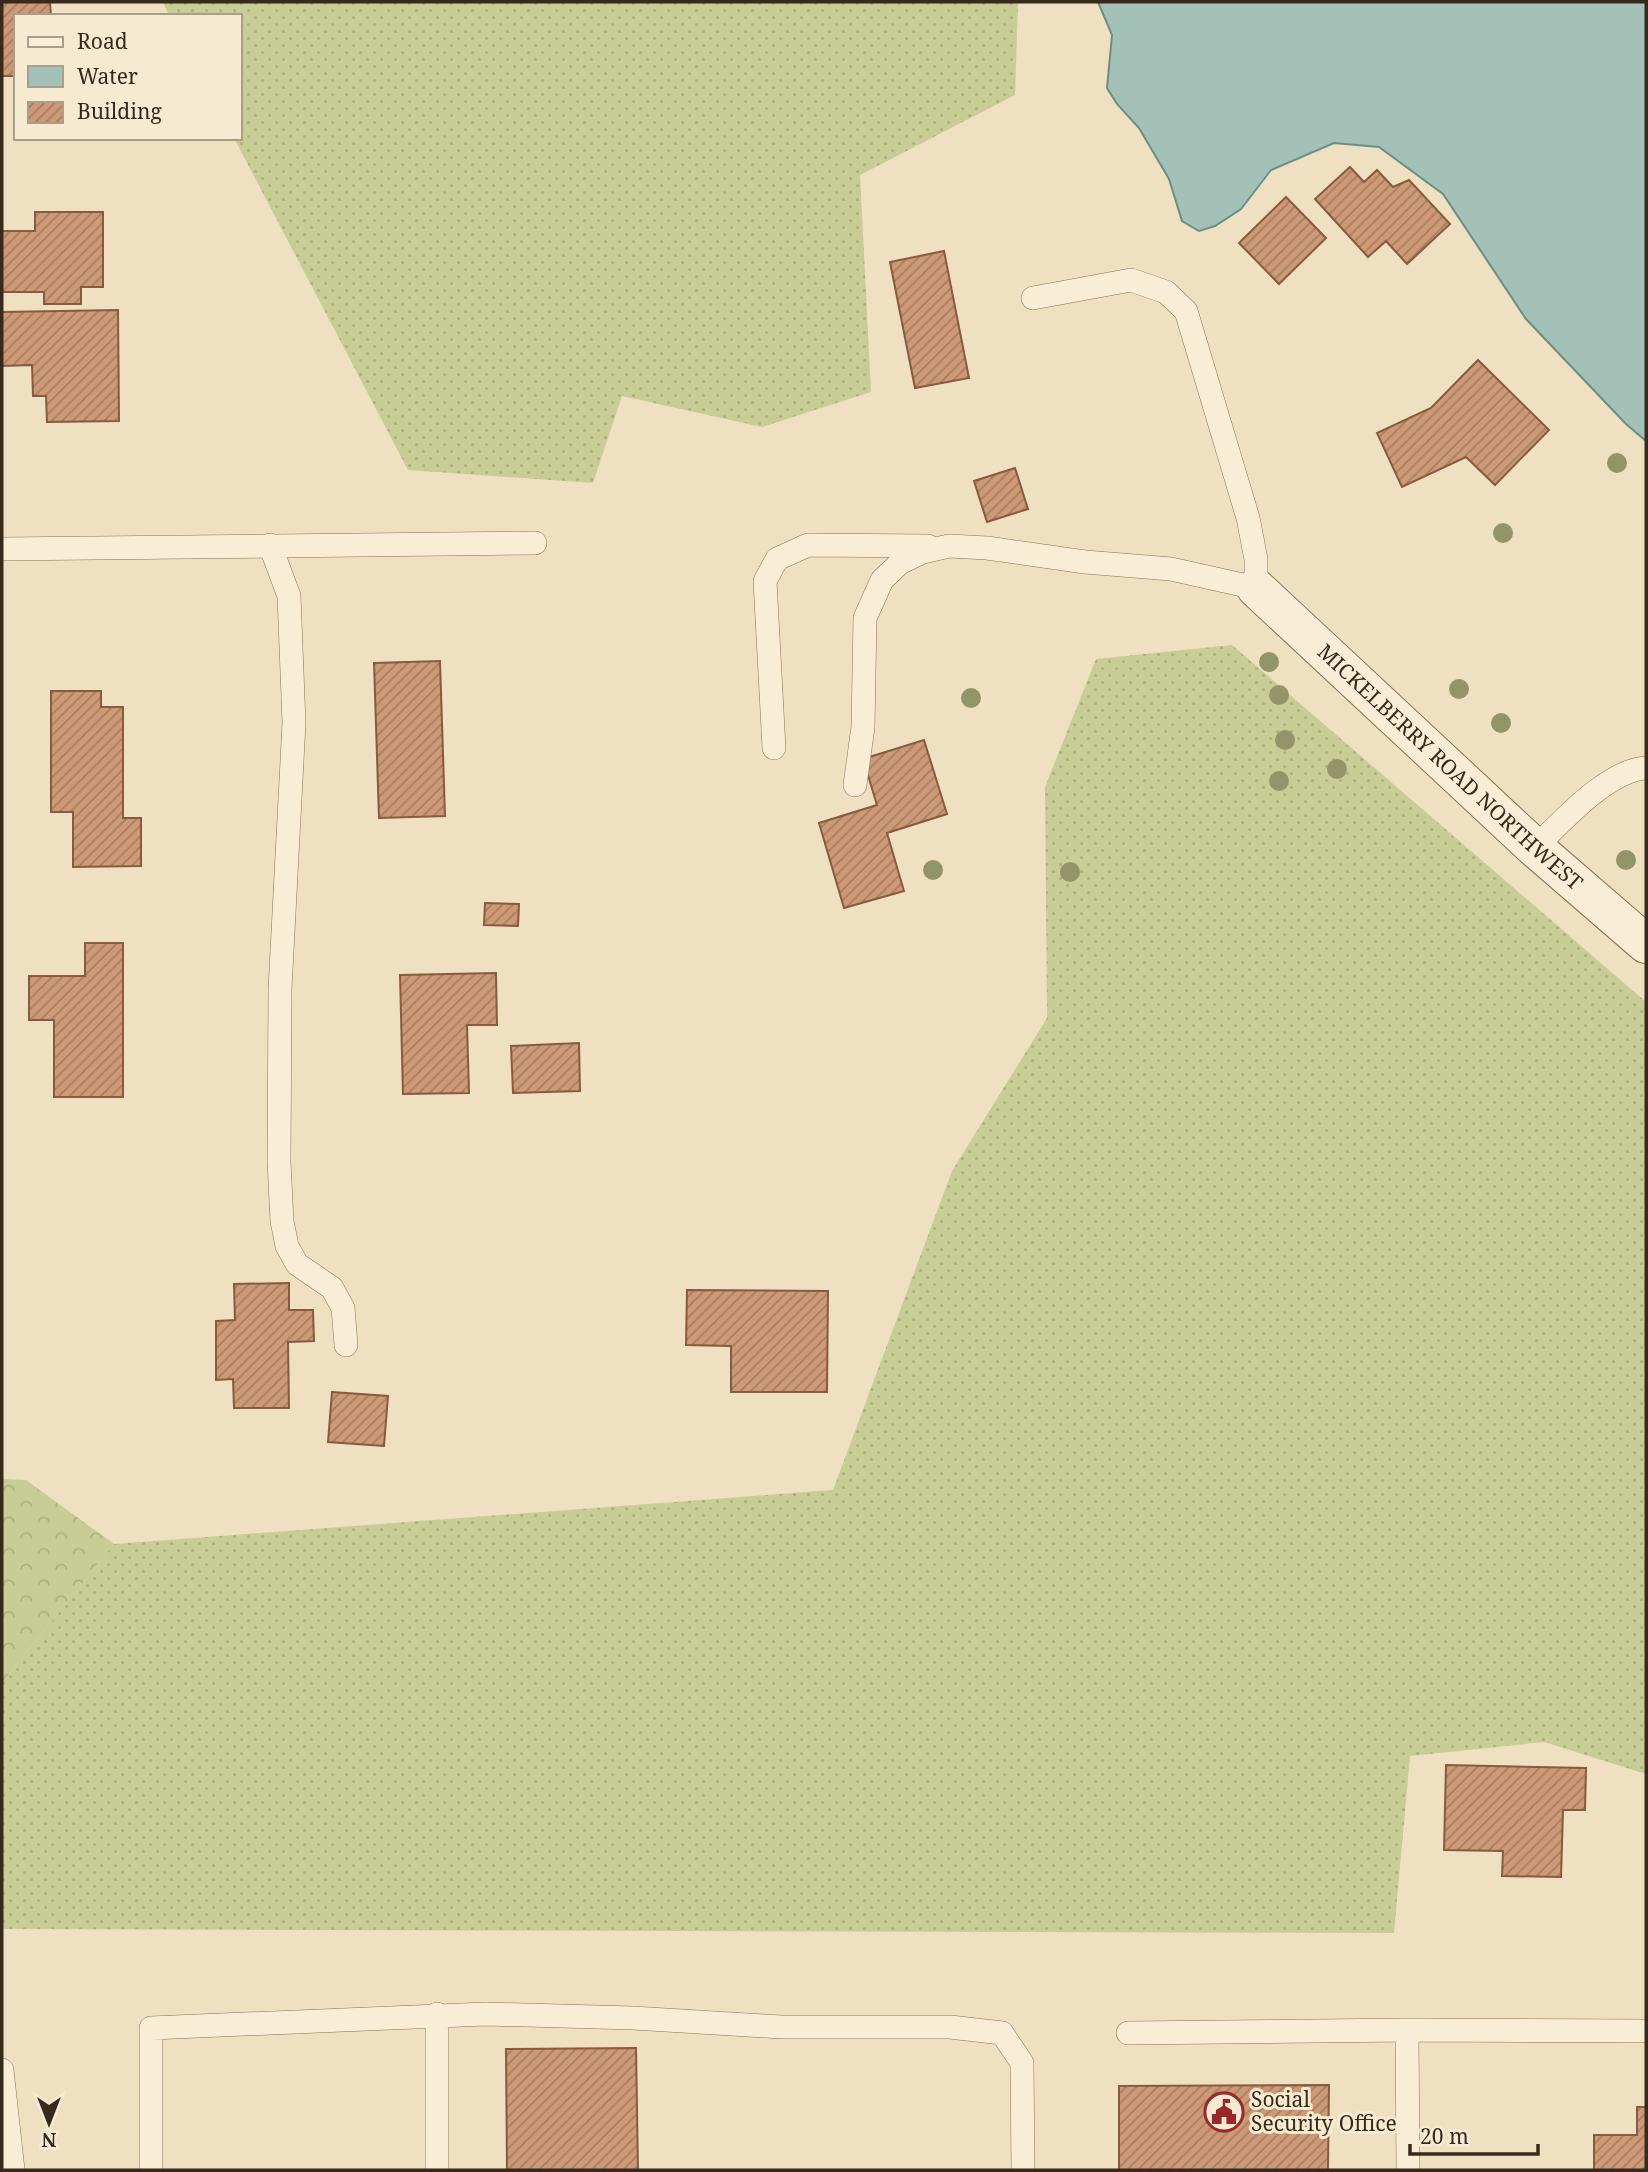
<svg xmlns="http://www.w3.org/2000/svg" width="1648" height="2172" viewBox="0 0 1648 2172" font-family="'Noto Serif',serif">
  <defs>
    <pattern id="grass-dots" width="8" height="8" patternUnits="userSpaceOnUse" patternTransform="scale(1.75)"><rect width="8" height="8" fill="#c8cd95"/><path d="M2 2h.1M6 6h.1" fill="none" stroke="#adb080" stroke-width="1.8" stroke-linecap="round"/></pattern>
    <pattern id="forest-crowns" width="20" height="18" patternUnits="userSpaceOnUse" patternTransform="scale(1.75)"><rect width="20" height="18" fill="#c8cd95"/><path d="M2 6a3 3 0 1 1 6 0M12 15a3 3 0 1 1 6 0" fill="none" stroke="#adb080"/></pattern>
    <pattern id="building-hatch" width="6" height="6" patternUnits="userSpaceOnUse" patternTransform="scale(1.75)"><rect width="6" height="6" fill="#cd9977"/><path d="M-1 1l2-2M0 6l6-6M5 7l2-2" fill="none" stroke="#a77d61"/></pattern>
  </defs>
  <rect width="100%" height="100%" fill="#efe0c1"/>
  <path fill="url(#grass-dots)" d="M163,2H1018L1015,95L860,175L871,392L762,427L622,396L593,483L408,470L234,138H240V16H169Z
    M1232,645L1646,1002V1774L1544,1742L1410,1756L1394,1933L2,1929V1683L114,1544L833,1490L952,1171L1047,1018L1045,787L1096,659Z"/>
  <path fill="url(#forest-crowns)" d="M2,1479L26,1480L114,1544L2,1683Z"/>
  <path fill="#a4c1b8" stroke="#6b8f85" stroke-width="2" d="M1098,2H1646V441L1626,424L1526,319L1443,194L1379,147L1334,143L1271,170L1241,209L1215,226L1199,231L1182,221L1169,179L1139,128L1117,104L1107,88L1112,35Z"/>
  <path fill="url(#building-hatch)" stroke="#885a3e" stroke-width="2" d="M2,2H50L51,16H16V76H2Z
    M1350,167L1364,182L1377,170L1393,187L1409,180L1450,224L1407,264L1386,241L1368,257L1315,199Z
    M1286,197L1326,238L1279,284L1239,243Z
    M35,212H103V287H81V304H44V292H2V231H35Z
    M944,251L969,378L915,388L890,262Z
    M118,310L119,421L47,422L46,396H33L32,365L2,366V312Z
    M1478,360L1549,430L1495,485L1466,457L1402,487L1377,433L1431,408Z
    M1015,468L1028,509L987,522L974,481Z
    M440,661L445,816L379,818L374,663Z
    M51,691H101V707H123V818H141V866L73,867V812H51Z
    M924,740L947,814L887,833L904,891L844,908L819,823L877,805L863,759Z
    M485,903L519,904L518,926L484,925Z
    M85,943H123V1097H54V1020H29V976H85Z
    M496,973L497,1025H467L469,1093L403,1094L400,975Z
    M579,1043L580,1091L513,1093L511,1046Z
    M289,1283V1310H313L314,1341L288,1342L289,1408H234L233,1379L216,1380V1321L235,1320L234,1284Z
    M687,1290L828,1291L827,1392H731V1346L686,1345Z
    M332,1392L388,1396L384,1446L328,1442Z
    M1446,1765L1586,1768L1585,1810H1563L1561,1877L1502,1876L1503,1851L1444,1850Z
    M636,2048L638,2170H507L506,2049Z
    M1329,2085L1328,2170H1119V2086Z
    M1637,2107H1646V2170H1594V2135H1637Z"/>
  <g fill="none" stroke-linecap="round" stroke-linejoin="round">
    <g stroke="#897159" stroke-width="24">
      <path id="service" d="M270,545L289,596L294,723L280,989L279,1162L282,1221L287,1246L297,1264L332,1288L343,1308L346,1345
        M2,549L535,543
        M774,748L765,581L777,559L808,545L928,546
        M855,785L863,727L865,618L882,580L900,563L923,552L949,546L987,548L1085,562L1171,569L1256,588V559L1248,518L1186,311L1166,292L1131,280L1033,298
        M1535,848C1561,822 1608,770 1646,768
        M437,2014V2170
        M1128,2033L1407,2030
        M2,2070L13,2170
        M151,2170V2028L486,2014L633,2018L781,2027H950L1002,2033L1022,2063L1023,2170
        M1408,2170L1407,2030L1646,2031"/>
    </g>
    <g stroke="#897159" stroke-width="40">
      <g id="minor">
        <path id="s1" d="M1256,588L1535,848L1646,944"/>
      </g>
    </g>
    <use href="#service" stroke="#f9eed5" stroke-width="23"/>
    <use href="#minor" stroke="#f9eed5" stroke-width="38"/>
  </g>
  <g fill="#94946a">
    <circle cx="1617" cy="463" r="10"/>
    <circle cx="1503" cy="533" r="10"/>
    <circle cx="1269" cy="662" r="10"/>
    <circle cx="1459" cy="689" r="10"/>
    <circle cx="1279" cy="695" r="10"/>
    <circle cx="971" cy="698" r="10"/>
    <circle cx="1501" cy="723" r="10"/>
    <circle cx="1285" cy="740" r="10"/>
    <circle cx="1337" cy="769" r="10"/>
    <circle cx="1279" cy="781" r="10"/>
    <circle cx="1626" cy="860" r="10"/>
    <circle cx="933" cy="870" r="10"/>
    <circle cx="1070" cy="872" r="10"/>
  </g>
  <defs>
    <g id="civic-ring" transform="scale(2.0125)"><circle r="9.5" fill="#f6ead1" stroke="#99282b" stroke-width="1.5"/><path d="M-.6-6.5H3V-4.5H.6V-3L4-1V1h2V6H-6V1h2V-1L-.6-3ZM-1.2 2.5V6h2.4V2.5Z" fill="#99282b"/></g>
  </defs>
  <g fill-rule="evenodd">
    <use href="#civic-ring" x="1224" y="2112"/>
  </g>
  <g text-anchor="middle" stroke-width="6" stroke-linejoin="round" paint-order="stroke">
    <g font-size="21" fill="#38291d" stroke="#f6ead1">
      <text dy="7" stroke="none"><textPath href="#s1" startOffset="264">MICKELBERRY ROAD NORTHWEST</textPath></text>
    </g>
    <g font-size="21" fill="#38291d" stroke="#f6ead1" text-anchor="start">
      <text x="1251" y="2107">Social<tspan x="1251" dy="24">Security Office</tspan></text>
    </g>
  </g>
  <rect width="1648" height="2172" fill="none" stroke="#38291d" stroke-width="7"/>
  <rect x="14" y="14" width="228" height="126" fill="#f6ead1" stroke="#aa9d89" stroke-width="2"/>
  <rect x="28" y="37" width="35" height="10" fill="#f9eed5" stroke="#aa9d89" stroke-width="2"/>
  <text x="77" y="49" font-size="21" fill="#38291d">Road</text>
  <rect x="28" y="66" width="35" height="21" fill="#a4c1b8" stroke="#aa9d89" stroke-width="2"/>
  <text x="77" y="84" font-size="21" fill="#38291d">Water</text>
  <rect x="28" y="102" width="35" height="21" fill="url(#building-hatch)" stroke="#aa9d89" stroke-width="2"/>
  <text x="77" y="119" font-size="21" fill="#38291d">Building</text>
  <g transform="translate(49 2123) rotate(180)" stroke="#f6ead1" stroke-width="5" paint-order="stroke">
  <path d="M0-5L12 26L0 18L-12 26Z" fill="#38291d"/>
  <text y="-10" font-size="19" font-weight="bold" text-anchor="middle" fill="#38291d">N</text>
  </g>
  <path d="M1410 2144v10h128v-10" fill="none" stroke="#38291d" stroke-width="3.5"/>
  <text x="1420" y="2144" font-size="21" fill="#38291d" stroke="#f6ead1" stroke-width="5" paint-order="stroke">20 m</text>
</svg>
